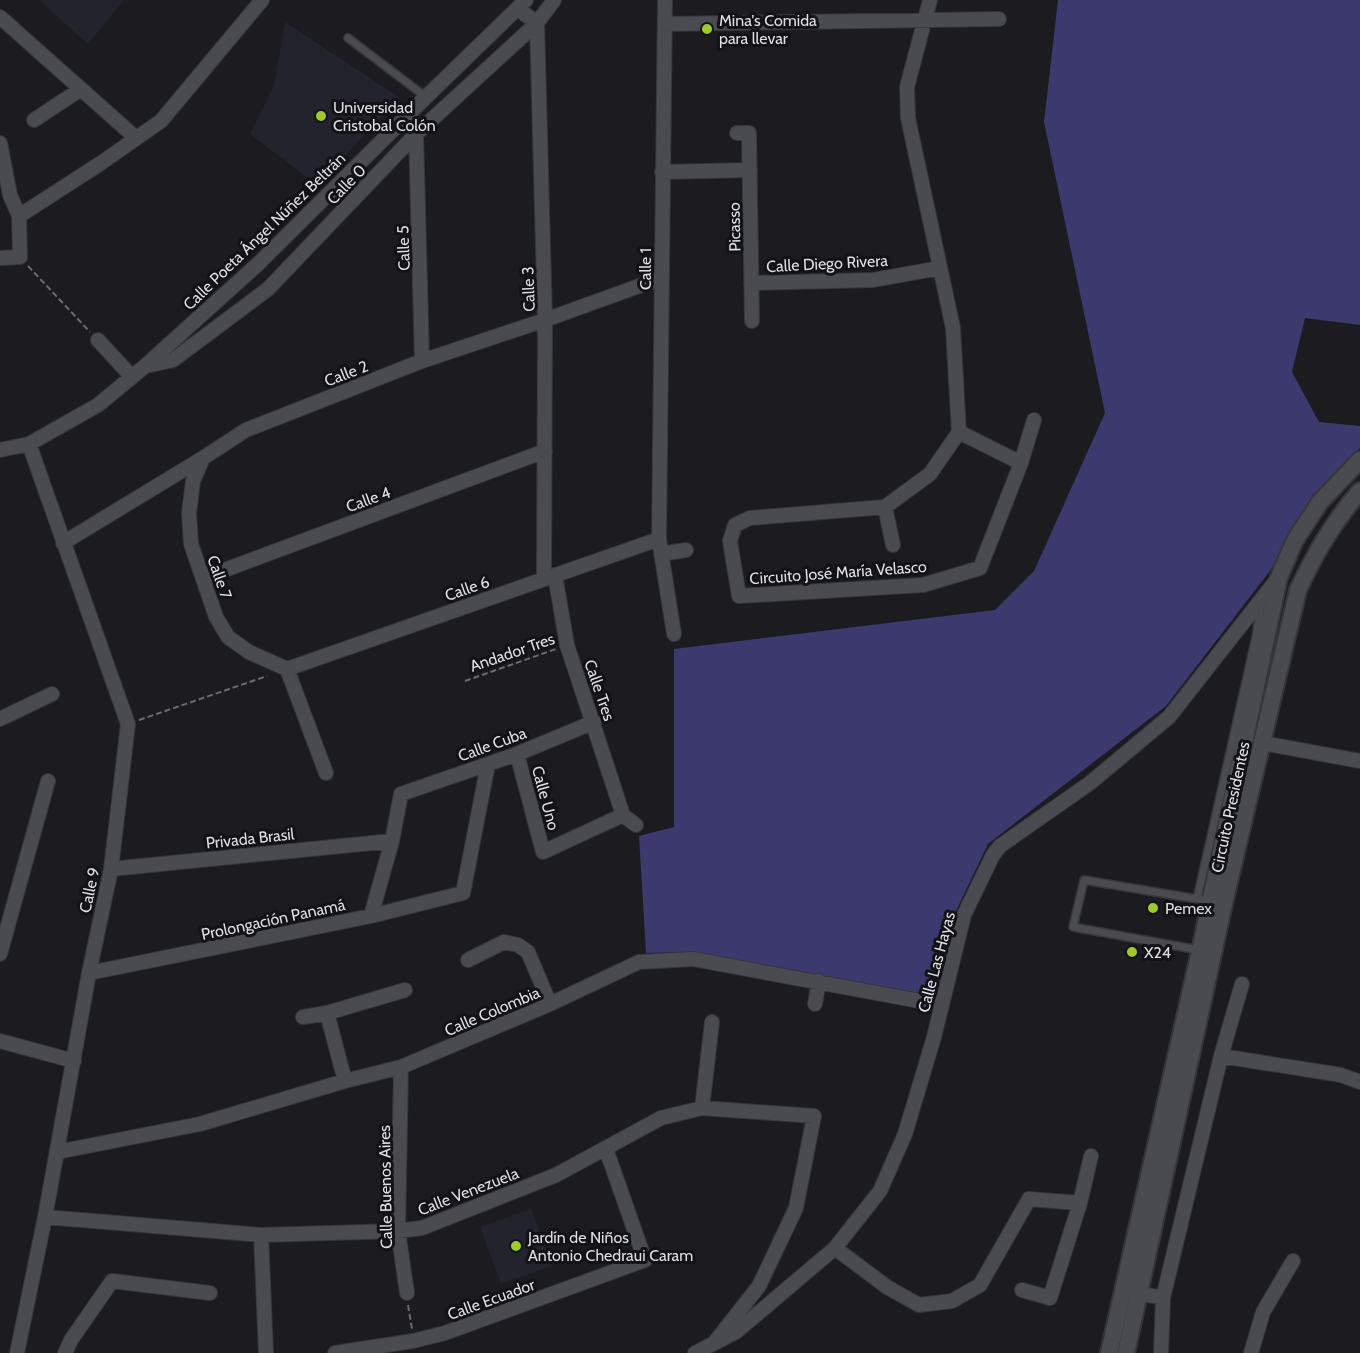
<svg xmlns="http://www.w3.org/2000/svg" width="1360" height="1353" viewBox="0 0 1360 1353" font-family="Cabin,sans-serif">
  <rect width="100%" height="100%" fill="#1b1b20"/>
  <path fill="#23232d" d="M39,0H124L88,44Z
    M285,22L400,98L317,185L250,134L274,85Z
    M531,1209L552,1266L501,1284L480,1227Z"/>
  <path fill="#3b396e" d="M1058,0H1360V325L1305,318L1292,372L1319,422L1360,426V448L1317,492L1287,538L1276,563L1166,706L988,844L955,913L935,998L696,952L646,953L639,836L674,827V649L995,610L1034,571L1105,413L1044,122Z"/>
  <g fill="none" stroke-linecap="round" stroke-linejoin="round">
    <g stroke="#36363a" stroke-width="10">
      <path id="service" d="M348,38L426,97
        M1197,899L1256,637L1261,604
        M1199,950L1073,927L1084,880L1209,901"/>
    </g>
    <g stroke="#36363a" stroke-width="16">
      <path id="minor" d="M665,0L659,539L674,634
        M930,0L907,87L908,118L953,328L959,432L930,474L885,507L750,518L735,525L730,541L739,596L923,585L980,568L1021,463L1034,420
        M518,9L537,23L545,320L544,579
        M0,17L136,138
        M665,24L999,19
        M34,120L81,89
        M737,133H749L752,321
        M416,134L422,361
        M0,143L10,195L19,216L20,257L0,258
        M662,172L750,170
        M19,216L101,163L161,121L262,0
        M751,283L873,280L940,268
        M98,340L132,377
        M146,366L173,360L268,289L416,134L537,23L554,0
        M959,432L1021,463
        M0,450L29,444L98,405L144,367L258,264L426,97L526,0
        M203,458L193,481L189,513L191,544L216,617L228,637L249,652L287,669
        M885,507L893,545
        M63,543L203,458L246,430L422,361L545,320L661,278
        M661,554L686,550
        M555,575L567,645L623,815
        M203,578L545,451
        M287,669L659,539
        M287,669L326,773
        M0,719L52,694
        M1262,743L1360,761
        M517,754L543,852L623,815
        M623,815L636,825
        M111,869L392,841
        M371,916L392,841L401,794L517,754L594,722
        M0,954L48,781
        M468,960L504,942L518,945L528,952L550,1004
        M89,973L371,916L463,893L488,764
        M815,1004L819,981
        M327,1013L345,1081
        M303,1017L327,1013L405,990
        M0,1041L74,1061
        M1221,1056L1341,1075L1360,1082
        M401,1067L398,1231L407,1293
        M702,1108L712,1022
        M57,1152L200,1124L345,1081L401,1067L550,1004L639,962L693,959L941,1005
        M45,1217L261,1235L398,1231L422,1228L556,1175L661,1118L702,1108L814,1116L796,1208L759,1286L715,1342
        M261,1235L266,1353
        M835,1248L887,1287L919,1305L952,1301L980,1285L1029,1199L1080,1203
        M1022,1290L1050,1298L1080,1203L1091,1156
        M1138,1293L1163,1298L1161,1353
        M1163,1298L1221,1056L1242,984
        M17,1353L45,1217L89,973L111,869L128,724L29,444
        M65,1353L71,1340L112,1281L210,1293
        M335,1353L413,1341L445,1333L645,1260L606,1149
        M695,1353L736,1332L835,1248L880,1191L905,1134L934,1037L964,915L993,855L1000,846L1090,783L1169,717L1279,577
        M1251,1353L1263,1312L1293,1261"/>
    </g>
    <g stroke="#36363a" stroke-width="20">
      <path id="secondary" d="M1109,1353L1200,951L1279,577L1295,540L1320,502L1360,460
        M1126,1353L1224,903L1298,590C1316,552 1332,524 1360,491"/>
    </g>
    <path stroke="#6b6b6f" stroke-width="2" stroke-dasharray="6 3" stroke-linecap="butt" d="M28,266L90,332
      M465,681L556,649
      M139,720L267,676
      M408,1305L412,1329"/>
    <use href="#service" stroke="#4a4b50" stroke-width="7"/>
    <use href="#minor" stroke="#4a4b50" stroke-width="14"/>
    <use href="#secondary" stroke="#4a4b50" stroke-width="16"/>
  </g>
  <g fill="#9fca2c" stroke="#121217" stroke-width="2">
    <circle cx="707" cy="29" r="6"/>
    <circle cx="321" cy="116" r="6"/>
    <circle cx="1153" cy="908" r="6"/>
    <circle cx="1132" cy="952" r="6"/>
    <circle cx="516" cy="1246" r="6"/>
  </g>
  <g text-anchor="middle" stroke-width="6" stroke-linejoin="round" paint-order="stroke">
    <g font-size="16" fill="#dfdfe3" stroke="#121217" text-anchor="start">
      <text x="719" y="26">Mina's Comida<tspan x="719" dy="18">para llevar</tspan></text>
      <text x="333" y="113">Universidad<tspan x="333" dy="18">Cristobal Colón</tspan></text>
      <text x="1165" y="914">Pemex</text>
      <text x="1144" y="958">X24</text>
      <text x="528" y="1243">Jardín de Niños<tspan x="528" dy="18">Antonio Chedraui Caram</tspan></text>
    </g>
    <g font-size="16" fill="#dfdfe3" stroke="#121217">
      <text transform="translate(346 184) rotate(-46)" y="6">Calle 0</text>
      <text transform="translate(734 227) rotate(-91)" y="6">Picasso</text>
      <text transform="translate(264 231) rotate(-44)" y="6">Calle Poeta Ángel Núñez Beltrán</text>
      <text transform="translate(403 248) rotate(-92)" y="6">Calle 5</text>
      <text transform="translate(827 263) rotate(-3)" y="6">Calle Diego Rivera</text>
      <text transform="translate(645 269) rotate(-90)" y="6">Calle 1</text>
      <text transform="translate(528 289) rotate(-92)" y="6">Calle 3</text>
      <text transform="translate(346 373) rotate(-21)" y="6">Calle 2</text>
      <text transform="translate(368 499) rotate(-20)" y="6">Calle 4</text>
      <text transform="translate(838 572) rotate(-4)" y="6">Circuito José María Velasco</text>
      <text transform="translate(220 577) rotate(71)" y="6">Calle 7</text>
      <text transform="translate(467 588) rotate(-19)" y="6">Calle 6</text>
      <text transform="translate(512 652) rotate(-19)" y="6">Andador Tres</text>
      <text transform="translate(600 690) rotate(71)" y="6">Calle Tres</text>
      <text transform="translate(492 744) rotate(-20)" y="6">Calle Cuba</text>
      <text transform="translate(546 798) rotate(75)" y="6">Calle Uno</text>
      <text transform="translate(1230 807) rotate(-78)" y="6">Circuito Presidentes</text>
      <text transform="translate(250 838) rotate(-6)" y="6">Privada Brasil</text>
      <text transform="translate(89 890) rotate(-78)" y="6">Calle 9</text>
      <text transform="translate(273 919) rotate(-12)" y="6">Prolongación Panamá</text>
      <text transform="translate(936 962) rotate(-75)" y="6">Calle Las Hayas</text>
      <text transform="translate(492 1011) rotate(-23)" y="6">Calle Colombia</text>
      <text transform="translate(385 1187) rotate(-91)" y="6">Calle Buenos Aires</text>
      <text transform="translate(468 1191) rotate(-21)" y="6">Calle Venezuela</text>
      <text transform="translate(491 1299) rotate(-20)" y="6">Calle Ecuador</text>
    </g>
  </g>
</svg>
